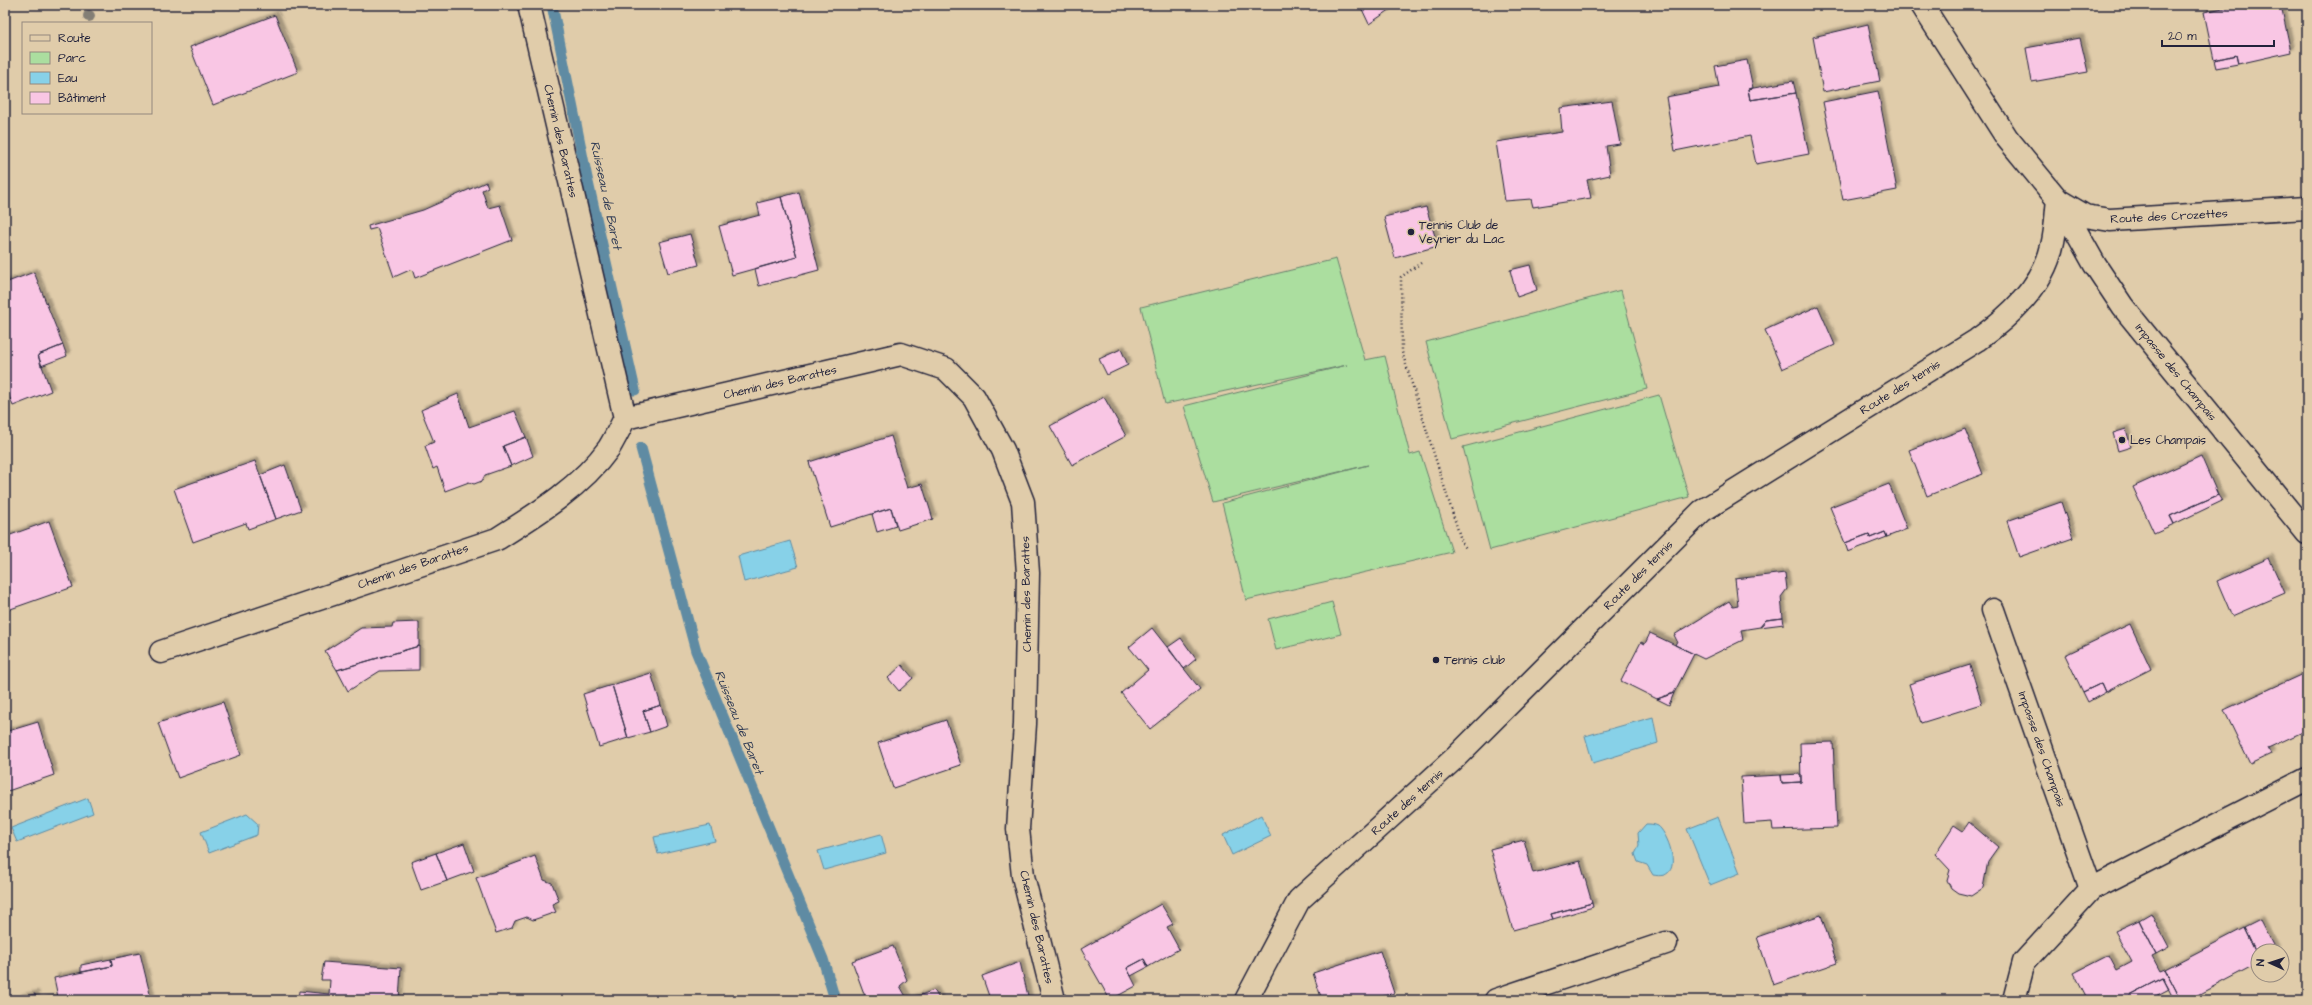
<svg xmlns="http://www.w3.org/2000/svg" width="2312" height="1005" viewBox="0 0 2312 1005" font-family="'Architects Daughter',sans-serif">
  <defs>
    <filter id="shadow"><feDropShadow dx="3.5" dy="-3.5" stdDeviation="1" flood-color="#0004"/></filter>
  </defs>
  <rect width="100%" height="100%" fill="#e0ccaa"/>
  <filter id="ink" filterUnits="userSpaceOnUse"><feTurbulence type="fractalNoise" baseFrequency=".025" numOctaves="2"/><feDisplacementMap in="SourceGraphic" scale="8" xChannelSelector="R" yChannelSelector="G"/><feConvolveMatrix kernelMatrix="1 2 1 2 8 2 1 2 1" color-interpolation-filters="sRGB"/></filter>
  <g filter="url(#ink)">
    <path fill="#abde9f" stroke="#66806d" d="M1336,259L1365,360L1385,356L1410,455L1420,452L1452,552L1246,600L1222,503L1368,465L1213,502L1184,406L1347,365L1165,404L1141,307Z
      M1621,290L1647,389L1452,439L1426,342Z
      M1659,395L1689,497L1490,550L1463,447Z
      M1332,602L1341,634L1276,650L1268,619Z"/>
    <path fill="#87d1e8" stroke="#5f8ba3" d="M790,541L798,567L744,582L738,556Z
      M1653,717L1658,743L1593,763L1585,736Z
      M88,798L93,813L17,842L11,828Z
      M247,814L258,824L257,835L209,853L201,832Z
      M1261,815L1271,836L1232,855L1223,835Z
      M1718,817L1740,873L1710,885L1687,829Z
      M1646,824C1650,824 1654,824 1658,826C1668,833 1687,882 1653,875L1647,865L1638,862L1635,854L1639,846L1638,833Z
      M710,825L715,841L658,854L654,837Z
      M881,834L886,853L824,870L818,851Z"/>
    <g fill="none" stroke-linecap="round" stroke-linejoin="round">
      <path stroke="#5f8ba3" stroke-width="11" d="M552,5L587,178L635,390
        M641,448L696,651L823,959L835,1000"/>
    </g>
    <path fill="#f9c6e4" stroke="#22223b" filter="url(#shadow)" d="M1360,5H1397L1369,24Z
      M2237,5H2281L2291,52L2238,64L2236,55L2214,60L2204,12Z
      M275,15L298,72L213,105L190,47Z
      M1868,24L1880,81L1823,92L1813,37Z
      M2080,38L2088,72L2032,82L2026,48Z
      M2236,55L2238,64L2216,68L2214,60Z
      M1747,60L1753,88L1748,89L1750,100L1796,93L1809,154L1756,164L1750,136L1675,151L1666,97L1719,87L1715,66Z
      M1793,81L1796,93L1750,100L1748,89Z
      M1878,91L1897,190L1843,200L1823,102Z
      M1612,101L1620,144L1606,146L1610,175L1587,180L1591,198L1533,207L1531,199L1505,201L1496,142L1562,132L1560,108Z
      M486,182L488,187L482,190L488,208L500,205L512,240L415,278L412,269L394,277L377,228L369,230L368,226L423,210Z
      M799,192L819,270L759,286L755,269L797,257L781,197Z
      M781,197L797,257L732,275L719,226L760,215L757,203Z
      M1426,207L1438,246L1395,258L1384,217Z
      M690,234L699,265L668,273L659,242Z
      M1530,265L1537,290L1517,297L1510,270Z
      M34,272L63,345L38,355L51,391L13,406L5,386V283Z
      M1818,306L1835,345L1782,369L1765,330Z
      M63,345L67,356L41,366L38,355Z
      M1121,349L1128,365L1107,375L1099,359Z
      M458,394L469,427L515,411L526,437L503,446L511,466L485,475L482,481L474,484L469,482L445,491L437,467L433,469L425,446L434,442L421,410Z
      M1104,397L1126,436L1072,465L1050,426Z
      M1965,429L1983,474L1927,496L1909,450Z
      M2126,429L2131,447L2118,451L2113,433Z
      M891,436L907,488L922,484L933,519L898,530L891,508L830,527L809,462Z
      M526,437L533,456L511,466L503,446Z
      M2201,456L2218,495L2170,516L2174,524L2154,533L2133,487Z
      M255,461L276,519L248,529L246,523L193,542L174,489Z
      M285,465L301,510L276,519L260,475Z
      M1889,484L1907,529L1887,537L1885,532L1870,538L1869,534L1845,543L1830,507Z
      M2218,495L2222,501L2174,524L2170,516Z
      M2061,502L2073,538L2019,557L2007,521Z
      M891,508L896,526L877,532L872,514Z
      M49,521L73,587L5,611V537Z
      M1885,532L1887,537L1848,552L1845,543L1869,534L1870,538Z
      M2269,558L2285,593L2232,616L2217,581Z
      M1785,573L1787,589L1781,597L1783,618L1766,620L1760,627L1741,630L1743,640L1704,659L1675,645L1677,641L1674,635L1703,617L1729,601L1733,607L1738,606L1735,579Z
      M1783,618L1784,624L1760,627L1766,620Z
      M419,622V646L337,670L325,651L361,628L392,627L393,623Z
      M2130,624L2151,669L2106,692L2102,683L2083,692L2065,655Z
      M1152,628L1200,689L1150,729L1121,693L1148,670L1129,647Z
      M1650,633L1694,654L1674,693L1657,699L1621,681L1641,642L1645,644Z
      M1181,638L1196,659L1184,669L1168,647Z
      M419,646V670L380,671L348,691L337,670Z
      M902,665L913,678L899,691L888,678Z
      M1970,665L1982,704L1921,723L1909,684Z
      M2307,672V730L2268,748L2271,754L2250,764L2224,710Z
      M651,673L661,705L643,711L650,732L628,738L612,685Z
      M2102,683L2106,692L2088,702L2083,692Z
      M612,685L628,738L599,747L583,694Z
      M1674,693L1669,705L1657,699Z
      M223,702L241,755L178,778L158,723Z
      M661,705L667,726L650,732L643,711Z
      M946,720L961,765L893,788L878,743Z
      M38,722L54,775L5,792V732Z
      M1833,742L1837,828L1773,830L1772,822L1744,824L1741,777L1781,775L1782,783L1801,782L1800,743Z
      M1801,774V782L1782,783L1781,775Z
      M1969,822L1998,847L1988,861L1983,888L1971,896L1958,893L1951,888L1947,880L1950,870L1935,854L1954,825L1963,831Z
      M1524,840L1533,873L1580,861L1592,903L1551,914L1553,919L1513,930L1490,849Z
      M464,843L474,871L447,881L436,853Z
      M436,853L447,881L421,890L411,862Z
      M535,856L544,880L552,883L559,901L552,904L556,912L533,920L527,917L515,921L512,928L496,933L476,878Z
      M1592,903L1593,907L1553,919L1551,914Z
      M1161,904L1173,924L1167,927L1179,949L1148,967L1144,959L1127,968L1136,986L1110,1000L1081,949Z
      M2151,913L2169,947L2156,954L2139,920Z
      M1821,915L1837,963L1773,985L1757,937Z
      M2139,920L2156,954L2152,956L2160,971L2165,969L2181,1000H2174L2163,978L2130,995L2133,1000H2088L2074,973L2109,955L2117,970L2132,962L2115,931Z
      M2260,920L2276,951H2258V957L2244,928Z
      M2244,928L2258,957V963L2188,1000H2181L2165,969Z
      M893,946L907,980L900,986L908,1000L934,990L940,1000H878L877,996L866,999L852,961Z
      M1380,951L1394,993L1371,1000H1322L1313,973Z
      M140,953L151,998L140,1000H43L58,997L54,978L112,966L111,959Z
      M111,959L112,966L81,972V965Z
      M1144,959L1148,967L1131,976L1127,968Z
      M324,962L401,968L399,1000H298L299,991L329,994L330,980H321Z
      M1020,962L1029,1000H987L990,999L982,976Z
      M2163,978L2169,989L2148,1000H2133L2130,995Z
      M35,994L36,1000H18V998Z"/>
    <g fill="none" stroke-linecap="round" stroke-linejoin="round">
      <g stroke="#22223b" stroke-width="25">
        <path id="minor" d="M529,5L625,418
          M1922,5L2007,138L2058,200L2085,216L2110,220L2307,208
          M2059,201L2095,265L2123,307L2307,533
          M1993,610L2091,889
          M161,652L497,539C537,514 581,487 609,448C615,438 620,428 625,418L901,354L946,369L974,397L1003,450L1023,502L1028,573L1025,724L1018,829L1023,876L1054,1000
          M1246,1000L1299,900L1455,758L1702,511L1977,340C2009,317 2043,287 2052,246C2056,231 2056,215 2058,200
          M1496,1000L1666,943
          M2014,1000L2024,962L2091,889L2307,779"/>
      </g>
      <path stroke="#22223b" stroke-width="2.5" stroke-dasharray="1 3" stroke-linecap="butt" d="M1421,263L1401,277L1402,352L1462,543L1466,548"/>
      <use href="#minor" stroke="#e0ccaa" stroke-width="22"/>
    </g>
    <circle fill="#837e75" cx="89" cy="16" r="6"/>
  </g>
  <g fill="#22223b" stroke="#e0ccaa" stroke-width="1.5">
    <circle cx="1411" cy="232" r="4"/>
    <circle cx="2122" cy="440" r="4"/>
    <circle cx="1436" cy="660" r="4"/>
  </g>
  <g text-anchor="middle" stroke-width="3.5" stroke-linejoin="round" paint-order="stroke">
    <g font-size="12" fill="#22223b" stroke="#e0ccaa">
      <text transform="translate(561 141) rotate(77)" y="4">Chemin des Barattes</text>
      <text transform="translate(2169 216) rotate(-3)" y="4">Route des Crozettes</text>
      <text transform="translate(2176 372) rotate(51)" y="4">Impasse des Champais</text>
      <text transform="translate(780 382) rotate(-13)" y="4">Chemin des Barattes</text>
      <text transform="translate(1900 387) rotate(-32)" y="4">Route des tennis</text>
      <text transform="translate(413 566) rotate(-19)" y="4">Chemin des Barattes</text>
      <text transform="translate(1638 575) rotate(-45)" y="4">Route des tennis</text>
      <text transform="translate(1026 594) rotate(-91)" y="4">Chemin des Barattes</text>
      <text transform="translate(2042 749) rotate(71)" y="4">Impasse des Champais</text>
      <text transform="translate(1407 802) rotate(-42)" y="4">Route des tennis</text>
      <text transform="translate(1037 927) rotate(77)" y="4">Chemin des Barattes</text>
    </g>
    <g font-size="12" fill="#22223b" stroke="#e0ccaa" text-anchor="start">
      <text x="1419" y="229">Tennis Club de<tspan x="1419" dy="14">Veyrier du Lac</tspan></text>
      <text x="2130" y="444">Les Champais</text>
      <text x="1444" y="664">Tennis club</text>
    </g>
    <g font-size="13" font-style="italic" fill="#313c55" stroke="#e0ccaa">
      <text transform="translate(607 195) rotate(78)" y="5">Ruisseau de Baret</text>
      <text transform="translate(740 722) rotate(68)" y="5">Ruisseau de Baret</text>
    </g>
  </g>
  <rect width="2312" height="1005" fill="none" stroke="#e0ccaa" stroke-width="20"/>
  <rect x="10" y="10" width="2292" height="985" fill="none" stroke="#22223b" stroke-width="1.5" filter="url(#ink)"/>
  <rect x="22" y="22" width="130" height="92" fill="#e0ccaa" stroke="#94887e"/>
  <rect x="30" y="35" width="20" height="6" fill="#e0ccaa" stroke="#94887e"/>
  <text x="58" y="42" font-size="12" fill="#22223b">Route</text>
  <rect x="30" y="52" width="20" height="12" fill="#abde9f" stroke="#94887e"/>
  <text x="58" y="62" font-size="12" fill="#22223b">Parc</text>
  <rect x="30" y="72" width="20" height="12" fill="#87d1e8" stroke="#94887e"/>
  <text x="58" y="82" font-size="12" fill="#22223b">Eau</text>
  <rect x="30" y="92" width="20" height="12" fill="#f9c6e4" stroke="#94887e"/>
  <text x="58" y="102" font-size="12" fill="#22223b">Bâtiment</text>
  <g transform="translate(2270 963) rotate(273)"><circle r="19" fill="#e0ccaa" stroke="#94887e"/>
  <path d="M0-3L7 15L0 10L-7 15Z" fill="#22223b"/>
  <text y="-6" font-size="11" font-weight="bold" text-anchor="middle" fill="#22223b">N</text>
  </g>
  <path d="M2162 40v6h112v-6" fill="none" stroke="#22223b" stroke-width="2"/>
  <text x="2168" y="40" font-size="12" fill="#22223b" stroke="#e0ccaa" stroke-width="3" paint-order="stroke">20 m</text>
</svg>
